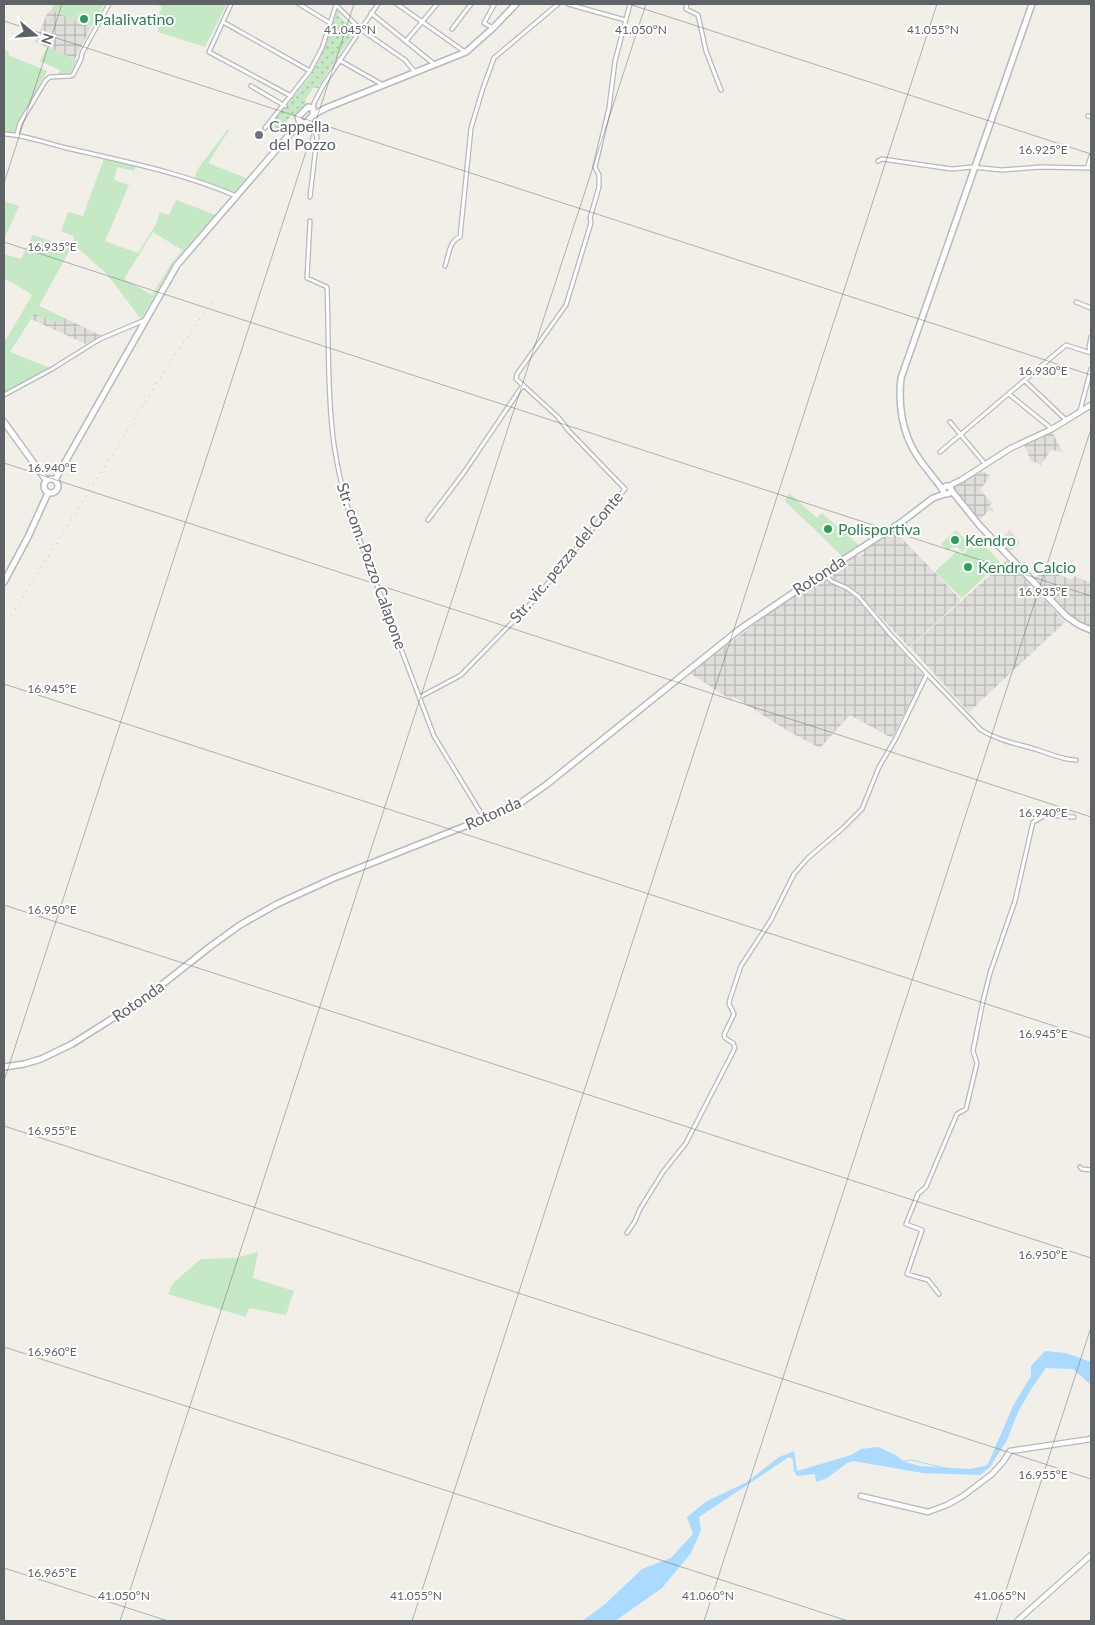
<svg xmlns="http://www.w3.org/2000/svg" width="1095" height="1625" viewBox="0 0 1095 1625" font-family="Lato,sans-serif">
  <defs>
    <pattern id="industrial-grid" width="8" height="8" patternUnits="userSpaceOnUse" patternTransform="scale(1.25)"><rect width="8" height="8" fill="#e0deda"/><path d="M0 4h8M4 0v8" fill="none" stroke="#b9b8b5"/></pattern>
    <pattern id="park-dots" width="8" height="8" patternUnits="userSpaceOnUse" patternTransform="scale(1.25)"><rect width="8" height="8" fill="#c5e8c5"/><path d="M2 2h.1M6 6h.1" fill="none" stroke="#a3c0a4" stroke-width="1.8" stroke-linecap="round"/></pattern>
  </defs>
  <rect width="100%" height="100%" fill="#f1efe8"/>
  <path fill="url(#industrial-grid)" d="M51,10L91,27L75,59L35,42L47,14Z
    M34,313L61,324L65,318L102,336L86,344L31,319Z
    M1052,432L1063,452L1051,450L1041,465L1031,461L1024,444Z
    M982,471L990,476L980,490L992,503L989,506L994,509L993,512L990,510L979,520L953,488Z
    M894,530L961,600L909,647L855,590L832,580L827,572L855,555L860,556L864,554V549Z
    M1007,560L1065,622L969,712L910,647Z
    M1044,569L1072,580L1074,576L1091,583V626L1085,625L1068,615L1034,579Z
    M823,578L849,590L924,676L892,738L850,715L820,748L788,731L734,697L731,700L690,673L781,604Z"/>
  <path fill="#e1ded6" d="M1010,530L1020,543L1009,553L998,541Z"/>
  <path fill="#c5e8c5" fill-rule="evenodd" d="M54,4H104L91,27L51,10Z
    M155,4H227L205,47L158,32L159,25L156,23L162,7Z
    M47,47L77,60C71,73 72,75 58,76L60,70L40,61Z
    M4,50L9,52L8,55L47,71L21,117L13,134L4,133Z
    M228,129L229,130L208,163L246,178L234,194L212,184L195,179L196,172L200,166Z
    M104,159L136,166L134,171L117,167L114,180L129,185L105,241L138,253L156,224L160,212L169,215L176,200L216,215L175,260L141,319L106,273L73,244L74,236L61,231L68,212L83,216ZM153,232L182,250L172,262L152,295L124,279Z
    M4,201L19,206L4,239Z
    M33,235L71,248L39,306L65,318L61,324L34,314L10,352L50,368L4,393V343L32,295L15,284L4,279V254L21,259Z
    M790,494L817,518L822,513L859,545L842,556L784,500Z
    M956,530L967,542L974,535L976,538L962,552L957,546L955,548L953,547L948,551L941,544Z
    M979,539L1000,562L962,598L935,572L957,551L962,555Z
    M258,1252L253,1278L294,1291L286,1315L249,1308L246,1317L168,1294L173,1283L201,1259L236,1258Z"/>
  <path fill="url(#park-dots)" d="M338,11L340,13L338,15L350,26L352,24L356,27V31L337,57L318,88H313L305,100L307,105L298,113L296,118L292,115L277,133L267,129L310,77L325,46L335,12Z"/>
  <path fill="#aadaff" d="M1045,1351L1066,1353L1091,1362V1385L1073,1369L1046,1368L1033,1386L1018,1412L1007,1440L990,1467L980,1475L923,1473L853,1461L847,1463L827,1478L816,1482L815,1474L797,1476L794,1471L793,1459L789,1457L699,1517L701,1530L691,1553L662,1588L615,1621H578L585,1619L604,1605L642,1569L671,1558L693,1534L687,1517L707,1501L747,1482L779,1457L794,1451L797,1471L851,1455L861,1449L878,1447L896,1455L903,1461L919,1466L969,1469L985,1466L988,1464L1013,1406L1031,1376V1366Z"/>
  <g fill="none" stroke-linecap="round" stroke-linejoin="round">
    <path stroke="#aadaff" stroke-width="1" d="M903,1461L911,1460L945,1468"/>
    <g stroke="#b5b8bc" stroke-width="5.5">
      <path id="minor" d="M231,4L209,52L291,96
        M299,4L330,23
        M335,4L360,29L405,60L415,72
        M397,4L465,52
        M491,4L494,5L484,23L493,28
        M568,4L625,20
        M687,4L686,9L698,15L706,51L721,90
        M371,13L434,64
        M223,22L310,71
        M452,29L471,4
        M406,41L437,4
        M339,60L383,85
        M251,86L285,106
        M313,108L314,103L324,84L378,4
        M1088,116L1091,117
        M310,120L317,137L310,197
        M265,128L310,71L322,48L336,5
        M4,134C27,135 48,144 71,149C127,162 183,173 236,196
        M17,134L20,123L46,80L50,77L71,76L73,75L81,59L82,53L109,4
        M878,161L882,159L952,169L972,167L1002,170L1040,167L1091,168
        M1087,168L1091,156
        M310,221L307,278L327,287C329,339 327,393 334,445C337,466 342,487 348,509L434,736L484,818
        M445,266C449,255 449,241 460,237L471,128L483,88L494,58L558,4
        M1076,302L1091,308
        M1091,337L1089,348L1091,353
        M1025,381L1066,420
        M1009,394L1052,429
        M4,395L52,369L100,339L145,320
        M1080,411L1091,369
        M950,422L986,465
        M940,452L1066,345L1091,353
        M428,520L465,471L523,385L516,379L517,374L566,305L591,223L590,218L599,187V175L595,167L609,108L615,61L630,4
        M927,674L981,730C999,741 1019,744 1038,750C1050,754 1063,760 1076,760
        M420,697L461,675L535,599L625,489L569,431L558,417L523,385
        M1080,1167L1082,1169L1091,1170
        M627,1233L635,1221L640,1209L663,1172L686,1143L735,1048L733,1043L725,1038L724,1035L734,1014L729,1004L730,999L741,966L771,920L794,874L808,858L843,828L862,809L879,767L896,738L927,674L891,635L858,596L847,588L831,581L824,572
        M939,1294L928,1280L907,1274L922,1230L906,1224L918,1194L926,1187L957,1114L966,1109L977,1063L973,1051L983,1001L990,973L1015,901L1033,822L1046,815L1074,817"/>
    </g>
    <g stroke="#b5b8bc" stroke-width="7">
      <path id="tertiary" d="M949,486L961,480L1011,448L1052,429L1091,405
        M861,1496L928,1512L947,1505L963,1496L992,1474L1003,1462L1010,1451L1091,1439
        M1017,1621L1091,1555"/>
    </g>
    <g stroke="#b6babf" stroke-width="8">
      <path id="secondary" d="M308,107L313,108V115L306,123H302L299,120L298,117Z
        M313,115L326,108L466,52L493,28L516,4
        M4,422L46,480
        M44 486a7 7 0 1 1 14 0a7 7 0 1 1-14 0Z
        M55,480L177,265L295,128L302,123
        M943 490a4 4 0 1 1 8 0a4 4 0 1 1-8 0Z
        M942,489C934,477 923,466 916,454C902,432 898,404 901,378L1032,4
        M951,490L980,526L1066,616L1079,625L1091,630
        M4,582L28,537L48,493
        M4,1067L24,1064L41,1059L72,1044L145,998L211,946L240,925L277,904L334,878L516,806L546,785L740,629L824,572L903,521L933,498L945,494"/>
    </g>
    <use href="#minor" stroke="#fff" stroke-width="3"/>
    <use href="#tertiary" stroke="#fff" stroke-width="4.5"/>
    <use href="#secondary" stroke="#fff" stroke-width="5"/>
    <path stroke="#b6b7b8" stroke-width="1" stroke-dasharray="1 6" stroke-linecap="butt" d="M4,627L176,353L215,298"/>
  </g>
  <path fill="none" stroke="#5f6368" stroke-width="1" stroke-opacity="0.45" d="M629,4L1091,154M4,21L1091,375M4,183L62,4M4,242L1091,596M4,463L1091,817M4,684L1091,1038M4,905L1091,1258M4,1081L354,4M4,1126L1091,1479M4,1347L848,1621M4,1568L168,1621M120,1621L646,4M412,1621L937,4M704,1621L1091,429M996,1621L1091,1327"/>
  <g fill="#2e9e5b" stroke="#fff" stroke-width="2">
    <circle cx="84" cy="19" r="5"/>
    <circle cx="828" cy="529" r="5"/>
    <circle cx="955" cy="540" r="5"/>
    <circle cx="968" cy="567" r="5"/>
  </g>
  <circle fill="#6b7280" stroke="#fff" stroke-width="2" cx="259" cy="135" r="5"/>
  <g text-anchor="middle" stroke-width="4" stroke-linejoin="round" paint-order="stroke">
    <g font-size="16" fill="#27864d" stroke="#fff" text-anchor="start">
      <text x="94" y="25">Palalivatino</text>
      <text x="838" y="535">Polisportiva</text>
      <text x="965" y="546">Kendro</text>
      <text x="978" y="573">Kendro Calcio</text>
    </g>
    <g font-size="16" fill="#5b616d" stroke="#fff" text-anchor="start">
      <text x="269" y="132">Cappella<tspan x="269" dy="18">del Pozzo</tspan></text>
    </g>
    <g font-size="16" fill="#5f6368" stroke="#fff">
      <text transform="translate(566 557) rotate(-50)" y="6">Str. vic. pezza del Conte</text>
      <text transform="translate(372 566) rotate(70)" y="6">Str. com. Pozzo Calapone</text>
      <text transform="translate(819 575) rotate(-33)" y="6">Rotonda</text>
      <text transform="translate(493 813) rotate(-24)" y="6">Rotonda</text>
      <text transform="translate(138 1001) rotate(-35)" y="6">Rotonda</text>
    </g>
  </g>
  <g font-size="12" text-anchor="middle" fill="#5f6368" stroke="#fff" stroke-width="4" stroke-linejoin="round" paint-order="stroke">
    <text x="350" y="34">41.045°N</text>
    <text x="641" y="34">41.050°N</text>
    <text x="933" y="34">41.055°N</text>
    <text x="1043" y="154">16.925°E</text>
    <text x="52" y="251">16.935°E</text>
    <text x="1043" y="375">16.930°E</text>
    <text x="52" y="472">16.940°E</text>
    <text x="1043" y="596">16.935°E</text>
    <text x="52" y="693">16.945°E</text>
    <text x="1043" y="817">16.940°E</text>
    <text x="52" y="914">16.950°E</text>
    <text x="1043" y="1038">16.945°E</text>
    <text x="52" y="1135">16.955°E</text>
    <text x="1043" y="1259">16.950°E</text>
    <text x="52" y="1356">16.960°E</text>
    <text x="1043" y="1479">16.955°E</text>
    <text x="52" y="1577">16.965°E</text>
    <text x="124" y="1600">41.050°N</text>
    <text x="416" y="1600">41.055°N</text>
    <text x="708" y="1600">41.060°N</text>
    <text x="1000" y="1600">41.065°N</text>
  </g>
  <rect width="1095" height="1625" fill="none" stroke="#5f6368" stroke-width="10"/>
  <g transform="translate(35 35) rotate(108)" stroke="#ffffff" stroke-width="4" paint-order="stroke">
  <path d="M0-4L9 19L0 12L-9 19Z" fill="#5f6368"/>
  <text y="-8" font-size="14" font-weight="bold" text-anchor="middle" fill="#5f6368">N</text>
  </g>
</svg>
